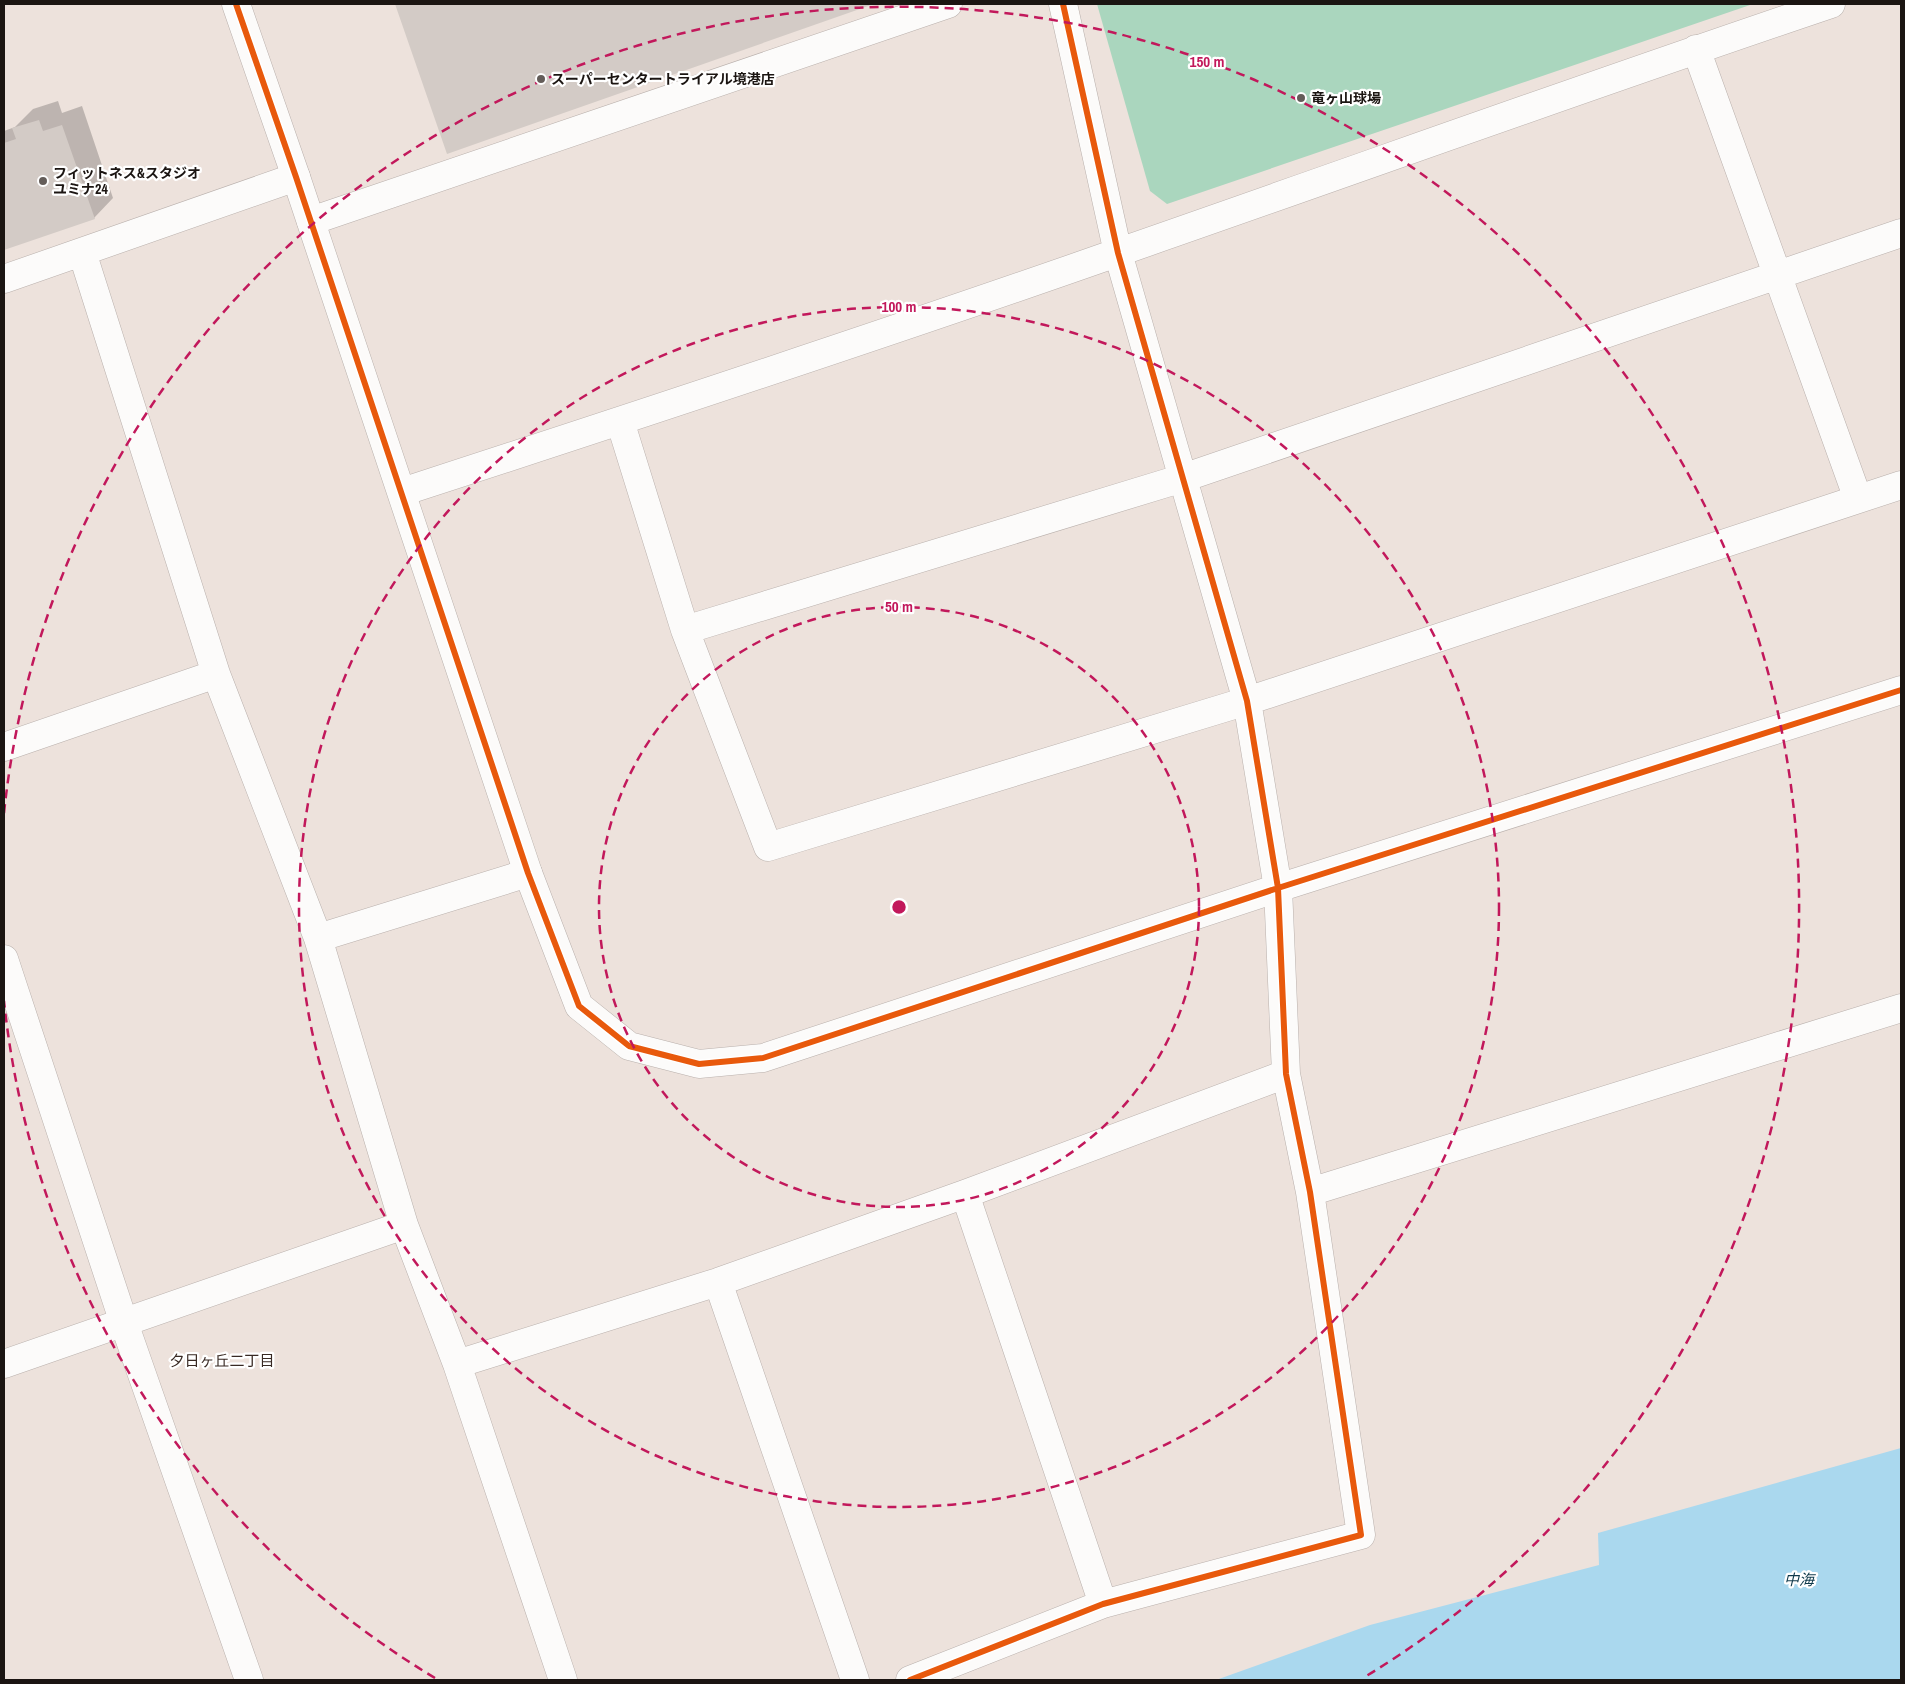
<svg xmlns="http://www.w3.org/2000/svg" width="1905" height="1684" viewBox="0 0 1905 1684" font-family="'Archivo Narrow','Noto Sans JP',sans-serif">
  <rect width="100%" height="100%" fill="#ede2dc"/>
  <path fill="#aad6be" d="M1097,4H1753L1167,204L1150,191Z"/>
  <path fill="#aad8ee" d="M1901,1448V1680H1216L1370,1625L1599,1565L1598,1533Z"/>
  <path fill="#0003" d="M396,4H871L448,152Z
    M58,101L62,113L82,106L113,198L94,218L4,249V131L15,127L33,109Z"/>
  <path fill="#d3cbc6" d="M395,4H874L447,154Z
    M39,120L43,131L62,125L95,219L4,250V143L16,139L12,128Z"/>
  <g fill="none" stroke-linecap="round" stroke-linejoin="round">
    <g stroke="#b9b0ac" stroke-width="29">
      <path id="street" d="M1696,49L1858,499
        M311,221L948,4
        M82,252L216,674L318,938L404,1225L457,1364L563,1680
        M4,279L296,177
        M620,421L685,630L768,847L1247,701L1901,485
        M402,492C642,414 883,335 1122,251C1358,169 1593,84 1831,4
        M685,630L1183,478L1901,233
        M4,747L216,674
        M318,938L528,873
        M4,959L124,1323L249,1680
        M1310,1192L1901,1008
        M965,1194L1103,1604
        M718,1282L855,1680
        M4,1364L404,1225
        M457,1364L718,1282L965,1194L1286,1074
        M910,1680L1103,1604L1361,1535L1310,1192L1286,1074L1278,888L1247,701L1118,253L1063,4"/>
    </g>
    <g stroke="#b9b0ac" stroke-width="29">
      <path id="secondary" d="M236,4L296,177L528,873L579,1006L629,1046L699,1064L763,1058L1278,888L1901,690"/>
    </g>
    <use href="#street" stroke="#fcfbfa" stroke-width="28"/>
    <use href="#secondary" stroke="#fcfbfa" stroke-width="28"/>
    <g stroke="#fff" stroke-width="9">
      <path id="cycleway" d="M236,4L296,177L528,873L579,1006L629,1046L699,1064L763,1058L1278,888L1901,690
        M910,1680L1103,1604L1361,1535L1310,1192L1286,1074L1278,888L1247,701L1118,253L1063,4"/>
    </g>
    <use href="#cycleway" stroke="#e8590c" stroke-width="6"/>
  </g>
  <g fill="none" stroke="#c2185b" stroke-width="2.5" stroke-dasharray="9 6">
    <circle cx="899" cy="907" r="300"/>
    <circle cx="899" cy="907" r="600"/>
    <path d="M435 1678A900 900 0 0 1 4 1001M4 813A900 900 0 1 1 1363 1678"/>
  </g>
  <g fill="#645d59" stroke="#fff" stroke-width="2">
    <circle cx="541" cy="79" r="5"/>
    <circle cx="1301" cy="98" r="5"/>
    <circle cx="43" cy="181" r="5"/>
  </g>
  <g text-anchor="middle" stroke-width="4.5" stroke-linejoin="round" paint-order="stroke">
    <g font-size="14" font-weight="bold" fill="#1b1512" stroke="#fff" text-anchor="start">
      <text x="551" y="84">スーパーセンタートライアル境港店</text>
      <text x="1311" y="103">竜ヶ山球場</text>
      <text x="53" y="178">フィットネス&amp;スタジオ<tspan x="53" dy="16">ユミナ24</tspan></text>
    </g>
    <g font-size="15" fill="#382923" stroke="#fff">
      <text x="222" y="1366">夕日ヶ丘二丁目</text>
    </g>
    <g font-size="15" font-style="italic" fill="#103a4b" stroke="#fff">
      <text x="1799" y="1585">中海</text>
    </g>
  </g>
  <circle cx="899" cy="907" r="8" fill="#c2185b" stroke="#fff" stroke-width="2.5"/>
  <g font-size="15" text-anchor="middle" font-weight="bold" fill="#c2185b" stroke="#fff" stroke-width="4.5" stroke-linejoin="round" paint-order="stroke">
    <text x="1207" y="67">150 m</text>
    <text x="899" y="312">100 m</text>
    <text x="899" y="612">50 m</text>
  </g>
  <rect width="1905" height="1684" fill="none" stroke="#1b1512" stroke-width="10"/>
</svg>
